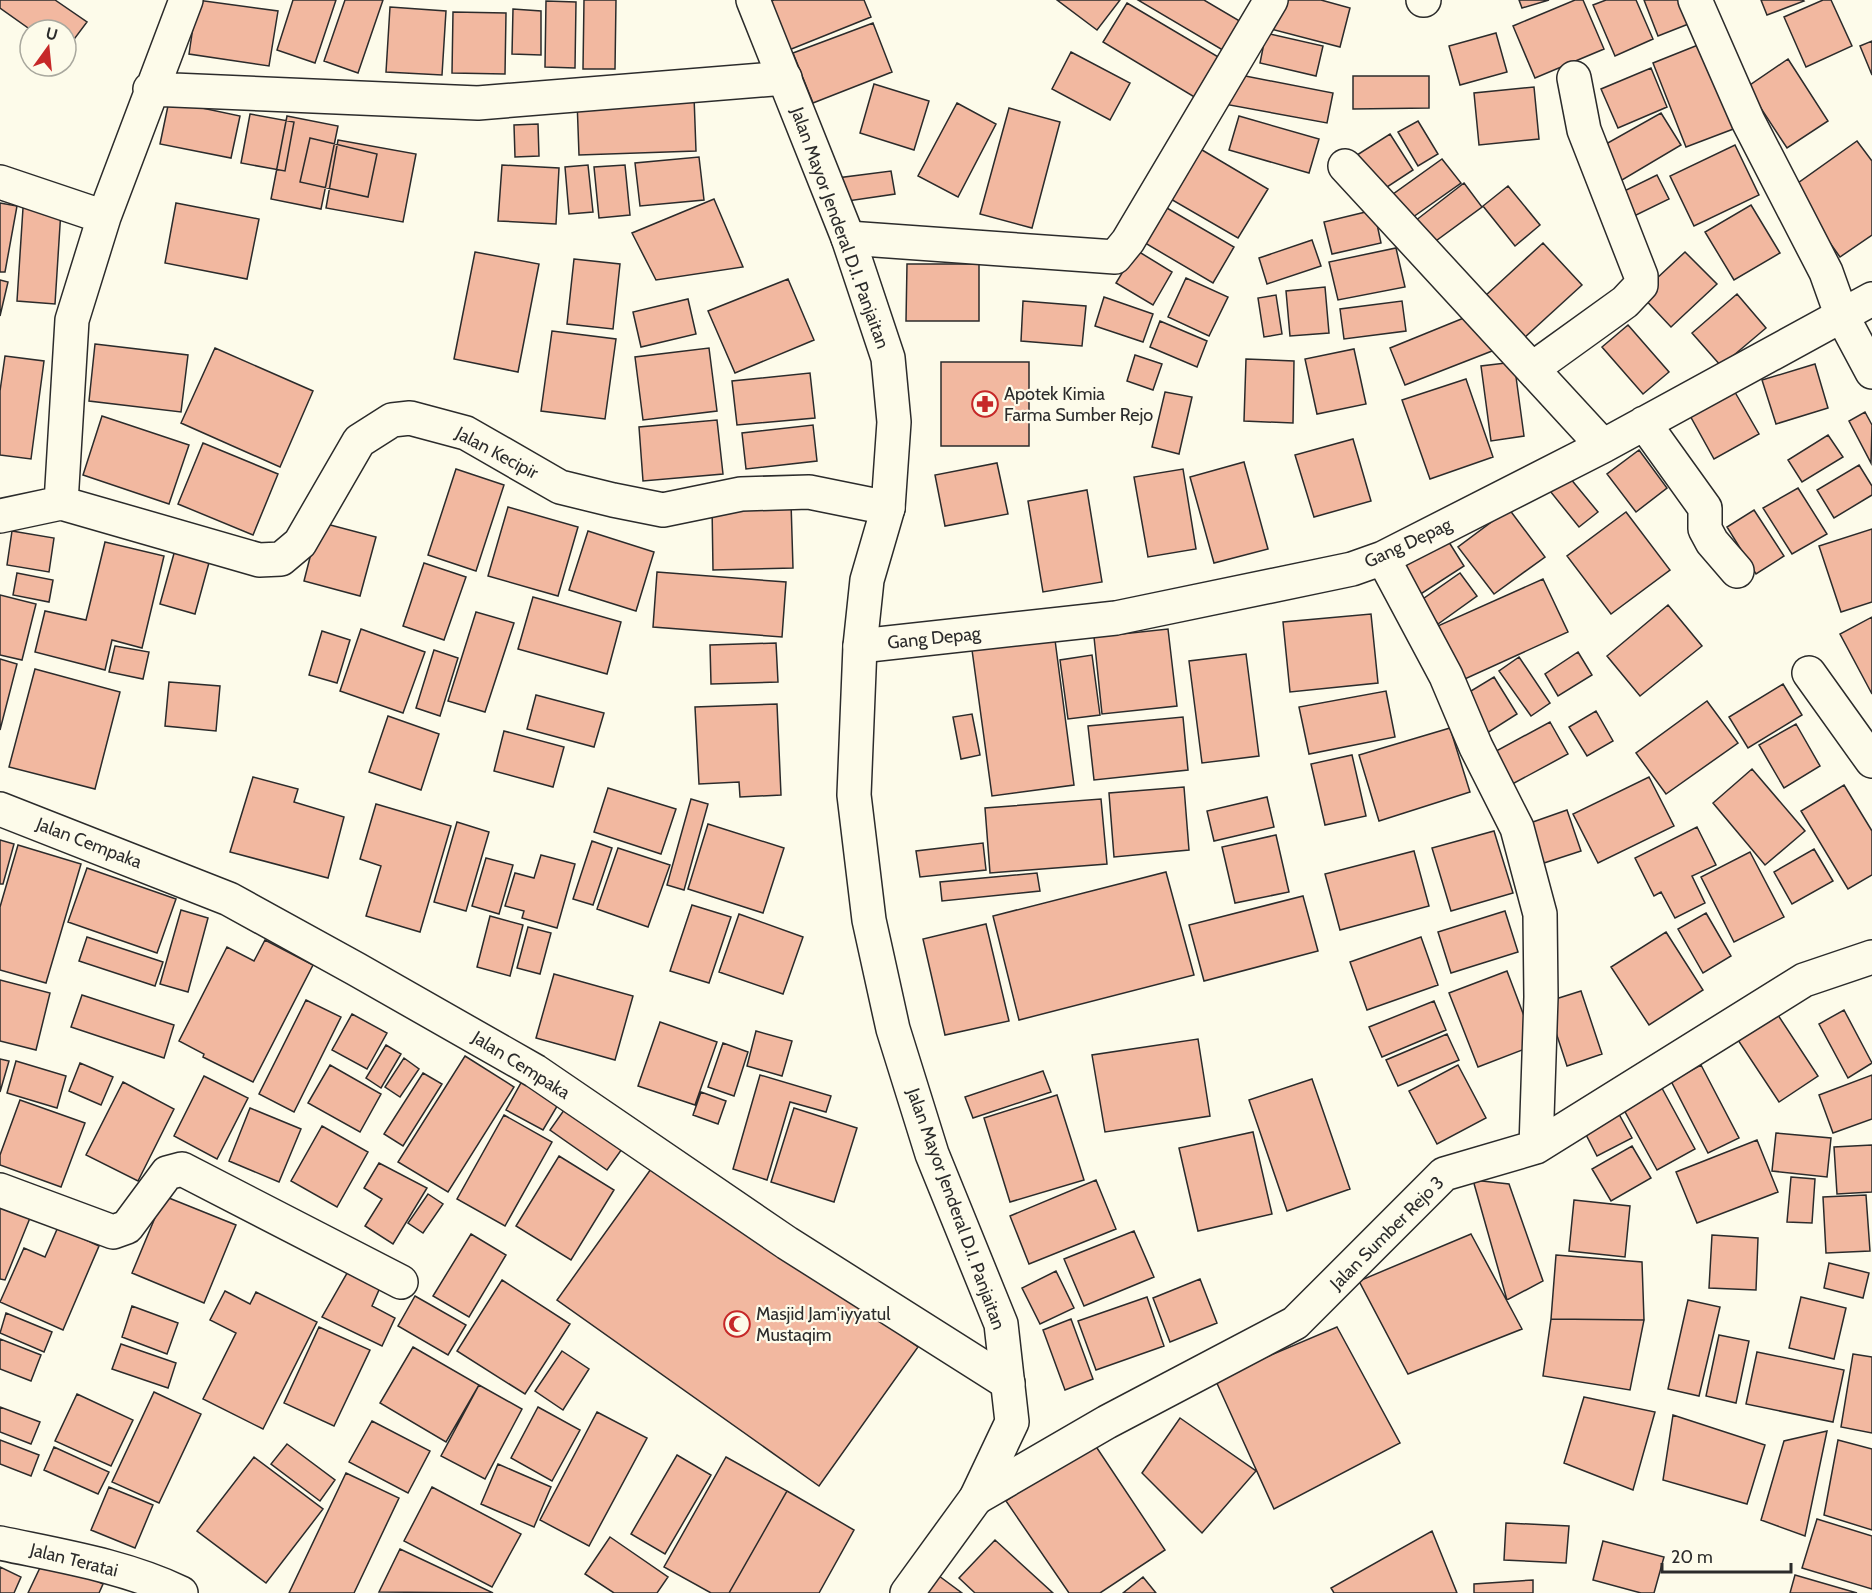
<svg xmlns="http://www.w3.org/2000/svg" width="1872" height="1593" viewBox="0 0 1872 1593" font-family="Cabin,sans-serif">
  <rect width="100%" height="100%" fill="#fdfbea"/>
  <path fill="#f2b8a0" stroke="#2b2b2b" stroke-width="1.5" d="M0,0H55L87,22L66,50V30H31L0,8Z
    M197,0L278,11L269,66L189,54Z
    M293,0H336L315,63L277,50Z
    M345,0H383L358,73L324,61Z
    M584,0H616L615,69H583Z
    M774,0H864L871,17L784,52L765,3Z
    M1057,0H1120L1097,30Z
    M1138,0H1204L1243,23L1226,52Z
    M1275,0H1321L1350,8L1340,47L1267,28Z
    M1519,0H1549L1522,8Z
    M1575,0H1583L1604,49L1535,78L1513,26Z
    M1606,0H1636L1653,39L1615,56L1593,5Z
    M1644,0H1682L1691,23L1658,36Z
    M1761,0H1803L1804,1L1767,15Z
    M1823,0H1831L1852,46L1806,67L1784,17Z
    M546,1L576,2L575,68L545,67Z
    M1127,3L1220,58L1196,98L1103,42Z
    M390,7L446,11L442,75L386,72Z
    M513,9L541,11V55L512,54Z
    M453,12L506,13L505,74L452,73Z
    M873,23L892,72L813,103L793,53Z
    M1266,33L1323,46L1316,76L1260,63Z
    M1496,33L1507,72L1460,85L1449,46Z
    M1872,41V75L1860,46Z
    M1703,43L1736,128L1686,147L1653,63Z
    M1071,52L1130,83L1110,120L1052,89Z
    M1788,59L1828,121L1787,148L1747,87Z
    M1651,68L1667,107L1618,128L1601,89Z
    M1230,73L1333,93L1327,123L1224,104Z
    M1353,76H1429V108L1353,109Z
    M874,84L929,101L914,150L860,133Z
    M1534,87L1539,139L1479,145L1474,93Z
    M694,96L696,151L579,155L577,100Z
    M169,101L240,116L231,158L160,144Z
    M957,103L996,124L958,197L918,176Z
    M1009,108L1060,122L1032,228L980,214Z
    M1661,113L1681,145L1617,183L1597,149Z
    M250,114L294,122L285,171L241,163Z
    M287,116L338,126L321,209L271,199Z
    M1239,116L1319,139L1309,173L1229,150Z
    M1418,121L1438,154L1418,166L1398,132Z
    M538,124L539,156L515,157L514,125Z
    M1390,134L1413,170L1381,191L1357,155Z
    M310,138L377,154L368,197L300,182Z
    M338,140L416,154L403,222L326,208Z
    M1857,141L1872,161V235L1840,257L1791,188Z
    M1192,144L1268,189L1238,238L1162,194Z
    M1735,145L1759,195L1694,226L1670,176Z
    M699,157L704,200L640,206L635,163Z
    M1442,159L1461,183L1406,222L1389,197Z
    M502,165L559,168L556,224L498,221Z
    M588,165L593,212L569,214L565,167Z
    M625,165L630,215L599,218L594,167Z
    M891,171L895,194L841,202L837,178Z
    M1657,175L1669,199L1628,219L1616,195Z
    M1464,183L1482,207L1433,243L1415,221Z
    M1508,186L1540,225L1515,246L1483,206Z
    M714,199L743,267L656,280L632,233Z
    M0,203L17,206L5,272H0Z
    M176,203L259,219L247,279L165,263Z
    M1160,204L1234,247L1213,283L1140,240Z
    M1751,205L1780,253L1734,280L1705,232Z
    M23,208L61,210L55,304L17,301Z
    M1374,210L1381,243L1332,254L1324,222Z
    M1312,240L1321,266L1267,284L1259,258Z
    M1543,243L1582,285L1524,338L1485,296Z
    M1396,248L1405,287L1338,300L1329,262Z
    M1136,250L1172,272L1153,305L1116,283Z
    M475,252L539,264L518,372L454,359Z
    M1685,252L1717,284L1671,327L1640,294Z
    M574,259L620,264L613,329L567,324Z
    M907,264H979V321H906Z
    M1186,278L1228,297L1209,336L1168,317Z
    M788,279L814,340L735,373L708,311Z
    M0,280L8,282L0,316Z
    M1325,287L1329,333L1290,336L1286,291Z
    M1737,294L1766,328L1721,366L1692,333Z
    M1276,295L1282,334L1264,337L1258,298Z
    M1104,297L1153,314L1143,342L1095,326Z
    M688,299L696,334L641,347L633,312Z
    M1023,301L1086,306L1082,346L1021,341Z
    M1402,301L1406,331L1344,339L1340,309Z
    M1476,313L1492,351L1405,385L1390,348Z
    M1160,321L1207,341L1197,367L1150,347Z
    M1628,325L1669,372L1643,394L1602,347Z
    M552,331L616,339L605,419L541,411Z
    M95,344L188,355L181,412L89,401Z
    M215,348L313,391L280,467L181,423Z
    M709,348L717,411L643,420L635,357Z
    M1354,349L1366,404L1317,414L1305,359Z
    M1135,355L1162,364L1153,390L1127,381Z
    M5,356L44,361L31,459L0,455V391Z
    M1246,359L1294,361L1293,423L1244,421Z
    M941,362H1029V446H941Z
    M1514,362L1524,436L1491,441L1481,366Z
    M1815,364L1828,408L1776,424L1762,380Z
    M810,373L815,418L737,425L732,381Z
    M1466,379L1493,457L1430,479L1402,400Z
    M1732,387L1759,434L1714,459L1688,412Z
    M1165,392L1192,397L1179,454L1152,447Z
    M1865,412L1872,425L1871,463L1849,421Z
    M102,416L189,445L169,504L83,475Z
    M717,420L723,474L643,481L639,427Z
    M813,425L817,461L746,469L742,433Z
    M1828,435L1843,457L1802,482L1788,460Z
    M1353,439L1371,501L1314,517L1295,455Z
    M203,443L278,474L253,535L178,504Z
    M1639,450L1667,488L1636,512L1607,474Z
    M1244,462L1268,549L1214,563L1190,477Z
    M997,463L1008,514L945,526L935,475Z
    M1859,465L1872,486V495L1834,518L1817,490Z
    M456,469L504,485L476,571L428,555Z
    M1183,469L1196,549L1148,557L1134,477Z
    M1565,472L1598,512L1579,527L1546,486Z
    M1798,488L1827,534L1792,554L1763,508Z
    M1087,490L1102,582L1043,592L1028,501Z
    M791,502L793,568L713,570L712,505Z
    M508,507L578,527L558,596L488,576Z
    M1509,509L1545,557L1494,594L1458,547Z
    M1754,510L1784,556L1756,574L1727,527Z
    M1626,512L1670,570L1611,614L1567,556Z
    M319,522L376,537L360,596L304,581Z
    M1872,529V602L1841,612L1819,546Z
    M12,531L54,538L49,572L7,565Z
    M588,531L654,552L636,611L569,590Z
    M178,539L213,548L195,614L160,604Z
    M1447,539L1464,566L1413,599L1395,571Z
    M105,542L164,556L142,648L112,640L105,670L35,652L45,611L86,620Z
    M424,563L466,577L444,640L403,626Z
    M657,572L786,582L782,637L653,627Z
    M17,573L53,580L49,602L13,595Z
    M1460,573L1477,596L1438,624L1420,601Z
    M1543,579L1568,632L1456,683L1431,629Z
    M0,595L36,604L22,660L0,655Z
    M533,597L621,622L607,674L518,649Z
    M1668,605L1702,646L1640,696L1607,656Z
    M476,612L514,623L485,712L448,701Z
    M1371,614L1378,683L1290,692L1283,622Z
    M1872,617V694L1840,634Z
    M361,629L425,652L403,713L340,691Z
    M1168,629L1177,706L1102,714L1094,637Z
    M322,631L350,640L337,683L309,675Z
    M1055,640L1074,785L992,796L972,650Z
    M776,643L778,682L711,684L710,645Z
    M115,646L149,652L143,679L109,672Z
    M434,650L458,658L440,716L416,708Z
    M1578,652L1592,675L1558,696L1545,674Z
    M1246,654L1259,756L1202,763L1189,661Z
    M1092,655L1100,715L1068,719L1060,660Z
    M1519,657L1550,703L1531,716L1499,671Z
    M0,659L17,664L0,730Z
    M35,669L120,692L95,789L9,767Z
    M1494,677L1517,714L1484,735L1461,697Z
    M169,682L220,686L216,731L165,726Z
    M1783,684L1802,715L1748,748L1729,717Z
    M1386,691L1395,737L1309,754L1299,707Z
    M536,695L604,713L594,747L527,729Z
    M1707,701L1738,743L1666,794L1636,753Z
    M777,704L781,795L740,797L739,782L699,784L695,707Z
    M1596,711L1613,741L1587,756L1569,727Z
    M972,714L980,755L961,759L953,717Z
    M388,716L439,734L421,790L369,772Z
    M1183,717L1188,770L1094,780L1088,726Z
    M1550,722L1568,754L1505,788L1487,756Z
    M1796,724L1820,766L1784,788L1759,745Z
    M1450,728L1470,792L1379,821L1359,755Z
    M504,731L564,747L553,787L494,771Z
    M1352,755L1366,816L1325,825L1311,764Z
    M1752,769L1805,831L1765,865L1713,803Z
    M253,777L298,789L294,802L344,817L328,878L230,852Z
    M1649,777L1674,826L1598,863L1573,814Z
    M1844,785L1872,831V875L1848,889L1801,811Z
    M1184,787L1189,850L1114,857L1109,793Z
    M608,788L676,809L661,854L594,832Z
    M1267,797L1274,827L1214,841L1207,811Z
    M691,799L708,804L684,890L667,885Z
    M1101,799L1107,864L990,873L985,808Z
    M376,804L451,826L420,932L366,916L381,866L360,859Z
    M1567,810L1581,851L1544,863L1530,823Z
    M457,822L489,832L466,911L434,902Z
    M708,824L784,848L763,913L688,889Z
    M1697,827L1716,865L1692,876L1705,903L1675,918L1661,892L1654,896L1635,858Z
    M1494,831L1513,893L1451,911L1432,848Z
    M1276,835L1289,892L1235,903L1222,847Z
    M0,840L14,844L3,884H0Z
    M592,841L612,848L593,905L573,899Z
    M983,843L986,870L920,877L916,851Z
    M18,845L81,864L46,983L0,970V907Z
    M618,848L670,865L648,927L597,909Z
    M1814,849L1833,881L1792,904L1774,872Z
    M1414,851L1429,906L1340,930L1325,874Z
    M1750,852L1784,917L1734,942L1701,877Z
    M541,855L575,864L557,928L522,918L524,911L505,906L515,873L534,878Z
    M486,858L513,865L499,914L472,906Z
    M87,868L176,899L157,953L68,922Z
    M1166,872L1194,975L1019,1020L993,916Z
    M1037,873L1040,891L942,901L940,882Z
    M1303,896L1318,951L1204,981L1189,925Z
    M692,905L731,917L709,983L670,971Z
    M181,910L208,918L188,992L160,984Z
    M1505,911L1518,952L1451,973L1438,932Z
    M1706,913L1731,956L1703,973L1678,929Z
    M739,914L803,937L783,994L719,972Z
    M490,916L523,925L510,976L477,967Z
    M986,924L1009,1021L945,1035L923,939Z
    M528,927L551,933L540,974L517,968Z
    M1666,932L1703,990L1649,1025L1611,967Z
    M87,937L163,962L155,986L79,961Z
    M1421,937L1438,985L1367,1010L1350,962Z
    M265,940L313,965L253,1082L203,1057L204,1054L179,1041L227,947L254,961Z
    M1507,971L1535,1045L1478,1067L1449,993Z
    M554,974L633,996L615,1060L536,1038Z
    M0,980L50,993L36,1050L0,1041Z
    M1581,991L1602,1054L1567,1066L1546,1002Z
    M82,995L174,1025L164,1058L71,1027Z
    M306,1000L341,1017L294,1112L259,1094Z
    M1434,1001L1446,1030L1382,1057L1369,1027Z
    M1772,1006L1818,1076L1779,1102L1732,1031Z
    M1844,1010L1872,1063L1848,1078L1819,1024Z
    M352,1014L387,1033L367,1069L332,1050Z
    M660,1022L717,1042L695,1105L638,1086Z
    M756,1031L792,1041L782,1076L747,1066Z
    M1447,1034L1459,1060L1398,1086L1386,1060Z
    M1198,1039L1210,1116L1105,1132L1092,1055Z
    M723,1043L748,1052L734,1096L708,1087Z
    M386,1045L401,1054L381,1088L366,1078Z
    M465,1056L514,1087L448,1192L398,1162Z
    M404,1058L419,1069L400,1097L385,1087Z
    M0,1059L9,1061L0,1092Z
    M16,1061L66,1076L57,1108L7,1093Z
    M80,1063L113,1077L101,1105L69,1091Z
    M330,1065L381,1094L360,1132L308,1103Z
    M1458,1065L1486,1118L1437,1144L1409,1091Z
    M1701,1065L1739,1138L1708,1153L1671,1081Z
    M1043,1071L1051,1092L973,1118L965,1097Z
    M423,1073L442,1084L403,1146L384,1134Z
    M760,1075L831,1096L826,1112L790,1102L767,1180L733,1169Z
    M1872,1075V1119L1833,1133L1819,1095Z
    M204,1076L248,1098L217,1159L174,1136Z
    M1312,1079L1350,1189L1287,1211L1249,1100Z
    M1657,1079L1695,1149L1657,1170L1618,1099Z
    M522,1081L559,1103L543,1130L506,1110Z
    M123,1082L174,1109L138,1181L86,1155Z
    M701,1092L726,1101L718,1124L693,1115Z
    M1057,1095L1084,1180L1010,1202L984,1118Z
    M20,1100L85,1123L61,1187L0,1165V1155Z
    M569,1103L627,1142L607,1170L550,1130Z
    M1614,1105L1632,1138L1597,1156L1580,1123Z
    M250,1108L301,1129L279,1182L229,1161Z
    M794,1108L857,1128L834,1202L771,1182Z
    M504,1115L552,1142L505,1226L457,1199Z
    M322,1126L368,1152L337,1207L291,1181Z
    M1253,1132L1272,1214L1198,1231L1179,1148Z
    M1776,1133L1831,1138L1827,1177L1772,1171Z
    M1757,1140L1778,1192L1697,1223L1676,1172Z
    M1872,1145V1192L1837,1194L1834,1147Z
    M1632,1146L1651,1178L1611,1201L1592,1169Z
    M559,1156L614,1190L571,1260L516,1226Z
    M656,1162L918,1347L819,1486L557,1300Z
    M379,1163L427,1188L393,1244L365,1226L382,1199L364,1188Z
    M1791,1177L1815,1179L1812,1223L1787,1222Z
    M1096,1180L1116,1229L1029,1264L1010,1216Z
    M1473,1180L1509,1184L1543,1281L1507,1300Z
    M428,1194L443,1204L423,1233L408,1223Z
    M1866,1195L1870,1251L1826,1253L1823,1197Z
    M164,1196L236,1225L204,1303L132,1273Z
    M1574,1200L1630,1206L1625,1257L1569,1251Z
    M0,1206L30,1218L5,1280L0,1279Z
    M58,1227L99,1246L63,1330L0,1302L24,1248L45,1257Z
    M1134,1231L1154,1277L1084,1306L1064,1259Z
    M471,1234L506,1255L469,1317L433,1296Z
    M1471,1234L1522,1329L1408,1374L1359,1281Z
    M1712,1235L1758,1238L1756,1290L1709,1288Z
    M1556,1255L1642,1262L1644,1320L1551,1319Z
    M1829,1263L1869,1273L1863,1298L1824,1288Z
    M350,1268L382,1283L372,1306L395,1318L382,1346L322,1317Z
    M1056,1271L1074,1308L1040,1324L1022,1288Z
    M1200,1279L1217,1323L1170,1342L1153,1298Z
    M502,1280L570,1324L525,1394L457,1351Z
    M225,1291L250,1304L256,1292L317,1322L263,1429L203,1399L236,1333L210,1320Z
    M415,1296L466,1325L448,1355L398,1326Z
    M1147,1297L1164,1346L1096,1370L1078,1321Z
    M1801,1297L1846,1308L1834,1359L1789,1348Z
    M1688,1300L1720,1307L1699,1396L1668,1389Z
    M132,1306L178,1323L167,1354L122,1337Z
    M6,1313L52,1332L44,1352L0,1333Z
    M1071,1319L1093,1379L1065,1390L1043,1330Z
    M1551,1319L1644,1320L1630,1390L1543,1376Z
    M319,1327L370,1350L334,1426L284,1403Z
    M1337,1327L1400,1443L1274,1509L1215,1379Z
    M1719,1335L1749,1341L1736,1403L1706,1396Z
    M0,1339L41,1355L31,1381L0,1369Z
    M121,1344L176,1363L168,1388L112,1369Z
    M413,1347L479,1385L446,1442L380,1403Z
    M562,1351L589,1369L563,1410L535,1391Z
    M1757,1352L1844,1370L1833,1422L1746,1404Z
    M1853,1354L1872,1357V1433L1841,1427Z
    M479,1385L522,1409L485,1479L441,1456Z
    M154,1392L201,1414L159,1503L112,1482Z
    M77,1394L133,1420L111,1466L55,1441Z
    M1584,1397L1655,1412L1633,1490L1564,1463Z
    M0,1407L40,1422L31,1444L0,1432Z
    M538,1407L580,1430L552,1481L511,1458Z
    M597,1412L647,1438L589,1546L540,1520Z
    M1673,1415L1765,1445L1747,1504L1663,1480Z
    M1180,1418L1256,1471L1202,1533L1142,1473Z
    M372,1421L430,1451L408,1493L349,1462Z
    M1827,1431L1805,1536L1761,1520L1784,1441Z
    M0,1440L39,1455L31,1476L0,1464Z
    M1838,1440L1872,1449V1530L1824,1515Z
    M1093,1442L1165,1550L1100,1593H1069L1006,1501Z
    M287,1444L335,1480L320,1501L271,1464Z
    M54,1447L109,1472L98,1494L44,1470Z
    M677,1455L711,1475L665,1554L631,1534Z
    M254,1457L323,1509L266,1583L197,1531Z
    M726,1457L787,1491L729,1593H711L664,1567Z
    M498,1464L551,1487L534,1527L481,1504Z
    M346,1473L399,1498L354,1593H289Z
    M109,1487L153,1505L135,1548L91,1530Z
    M432,1487L521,1534L492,1587L404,1541Z
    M787,1491L854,1530L819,1593H729Z
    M1817,1519L1872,1536V1589L1802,1568Z
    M1506,1523L1569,1526L1566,1563L1504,1560Z
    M1432,1531L1457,1593H1334L1331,1588Z
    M610,1537L668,1577L657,1593H614L585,1574Z
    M995,1540L1053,1593H975L959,1578Z
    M1603,1541L1664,1557L1654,1593H1641L1593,1580Z
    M400,1549L493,1593L379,1592Z
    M46,1555L103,1584L99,1593H28Z
    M0,1567L21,1577L14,1593H0Z
    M935,1573L962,1593H923Z
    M1795,1575L1857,1593H1790Z
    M1143,1577L1156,1593H1123Z
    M1533,1580V1593H1474V1584Z"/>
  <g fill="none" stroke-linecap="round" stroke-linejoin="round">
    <g stroke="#2b2b2b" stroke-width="36">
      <path id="minor" d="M1423,0H1424
        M1695,0L1748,121L1826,272L1841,314L1872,372
        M150,89L478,103L785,78
        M1345,166L1603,446
        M0,182L104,217
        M848,238L1115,257L1128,241L1271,0
        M1532,369L1625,302L1641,285V276L1584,130L1574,78
        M1644,423L1705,508V529L1712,542L1737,571
        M61,503L72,320L104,217L186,0
        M0,516L61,503L259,560L281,559L300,543L359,441L392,420L410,418L466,433L560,487L613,500L663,510L741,494L809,492L888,508
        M1383,558L1446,676L1476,747L1517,828L1540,914L1541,997L1536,1147
        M860,646L1116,618L1352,569L1383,558L1603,446L1872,299
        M1809,673L1872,761
        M0,809L229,899L356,969L535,1071L787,1243L1008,1383
        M0,1190L113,1232L127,1227L167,1173L182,1169L401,1282
        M976,1498L1107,1422L1295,1323L1444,1174L1536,1147L1804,980L1872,957
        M0,1543C61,1556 125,1566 181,1593"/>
    </g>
    <g stroke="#2b2b2b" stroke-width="36">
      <path id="major" d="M753,0L848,238L888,358L894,422L888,508L867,580L860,646L854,795L869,920L893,1029L932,1154L1001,1324L1012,1422L976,1498L907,1593"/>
    </g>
    <use href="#minor" stroke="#fdfbea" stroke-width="33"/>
    <use href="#major" stroke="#fdfbea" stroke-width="33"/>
  </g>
  <defs>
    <g id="pharmacy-ring" transform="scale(1.35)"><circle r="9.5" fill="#fdfbea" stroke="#c62828" stroke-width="1.5"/><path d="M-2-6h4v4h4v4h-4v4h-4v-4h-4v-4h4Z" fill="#c62828"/></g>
    <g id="mosque-ring" transform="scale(1.35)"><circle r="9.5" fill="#fdfbea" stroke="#c62828" stroke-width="1.5"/><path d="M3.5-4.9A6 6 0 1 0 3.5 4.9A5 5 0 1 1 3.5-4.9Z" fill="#c62828"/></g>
  </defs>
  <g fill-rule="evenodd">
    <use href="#pharmacy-ring" x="985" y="404"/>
    <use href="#mosque-ring" x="737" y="1324"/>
  </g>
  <g text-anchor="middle" stroke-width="4.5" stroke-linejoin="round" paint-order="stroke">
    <g font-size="18" fill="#2b2b2b" stroke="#fdfbea">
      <text transform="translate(840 228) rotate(70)" y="6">Jalan Mayor Jenderal D.I. Panjaitan</text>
      <text transform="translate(497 453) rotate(28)" y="6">Jalan Kecipir</text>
      <text transform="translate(1408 543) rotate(-25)" y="6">Gang Depag</text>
      <text transform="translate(934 638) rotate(-6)" y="6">Gang Depag</text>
      <text transform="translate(89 843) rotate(21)" y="6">Jalan Cempaka</text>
      <text transform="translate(521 1065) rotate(32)" y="6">Jalan Cempaka</text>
      <text transform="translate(956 1209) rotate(70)" y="6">Jalan Mayor Jenderal D.I. Panjaitan</text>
      <text transform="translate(1387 1233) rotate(-45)" y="6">Jalan Sumber Rejo 3</text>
      <text transform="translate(74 1560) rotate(14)" y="6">Jalan Teratai</text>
    </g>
    <g font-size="18" fill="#2b2b2b" stroke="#fdfbea" text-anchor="start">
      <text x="1004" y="400">Apotek Kimia<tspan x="1004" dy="21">Farma Sumber Rejo</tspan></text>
      <text x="756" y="1320">Masjid Jam'iyyatul<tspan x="756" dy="21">Mustaqim</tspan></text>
    </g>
  </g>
  <g transform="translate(48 48) rotate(15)"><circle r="28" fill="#fdfbea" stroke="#a9a89e" stroke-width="1.5"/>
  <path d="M0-4.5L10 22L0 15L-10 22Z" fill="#c62828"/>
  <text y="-9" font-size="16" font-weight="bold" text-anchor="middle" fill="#2b2b2b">U</text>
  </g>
  <path d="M1662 1563v9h129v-9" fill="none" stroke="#2b2b2b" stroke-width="3"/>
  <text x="1671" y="1563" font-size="18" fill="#2b2b2b" stroke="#fdfbea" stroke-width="4.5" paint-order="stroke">20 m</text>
</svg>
